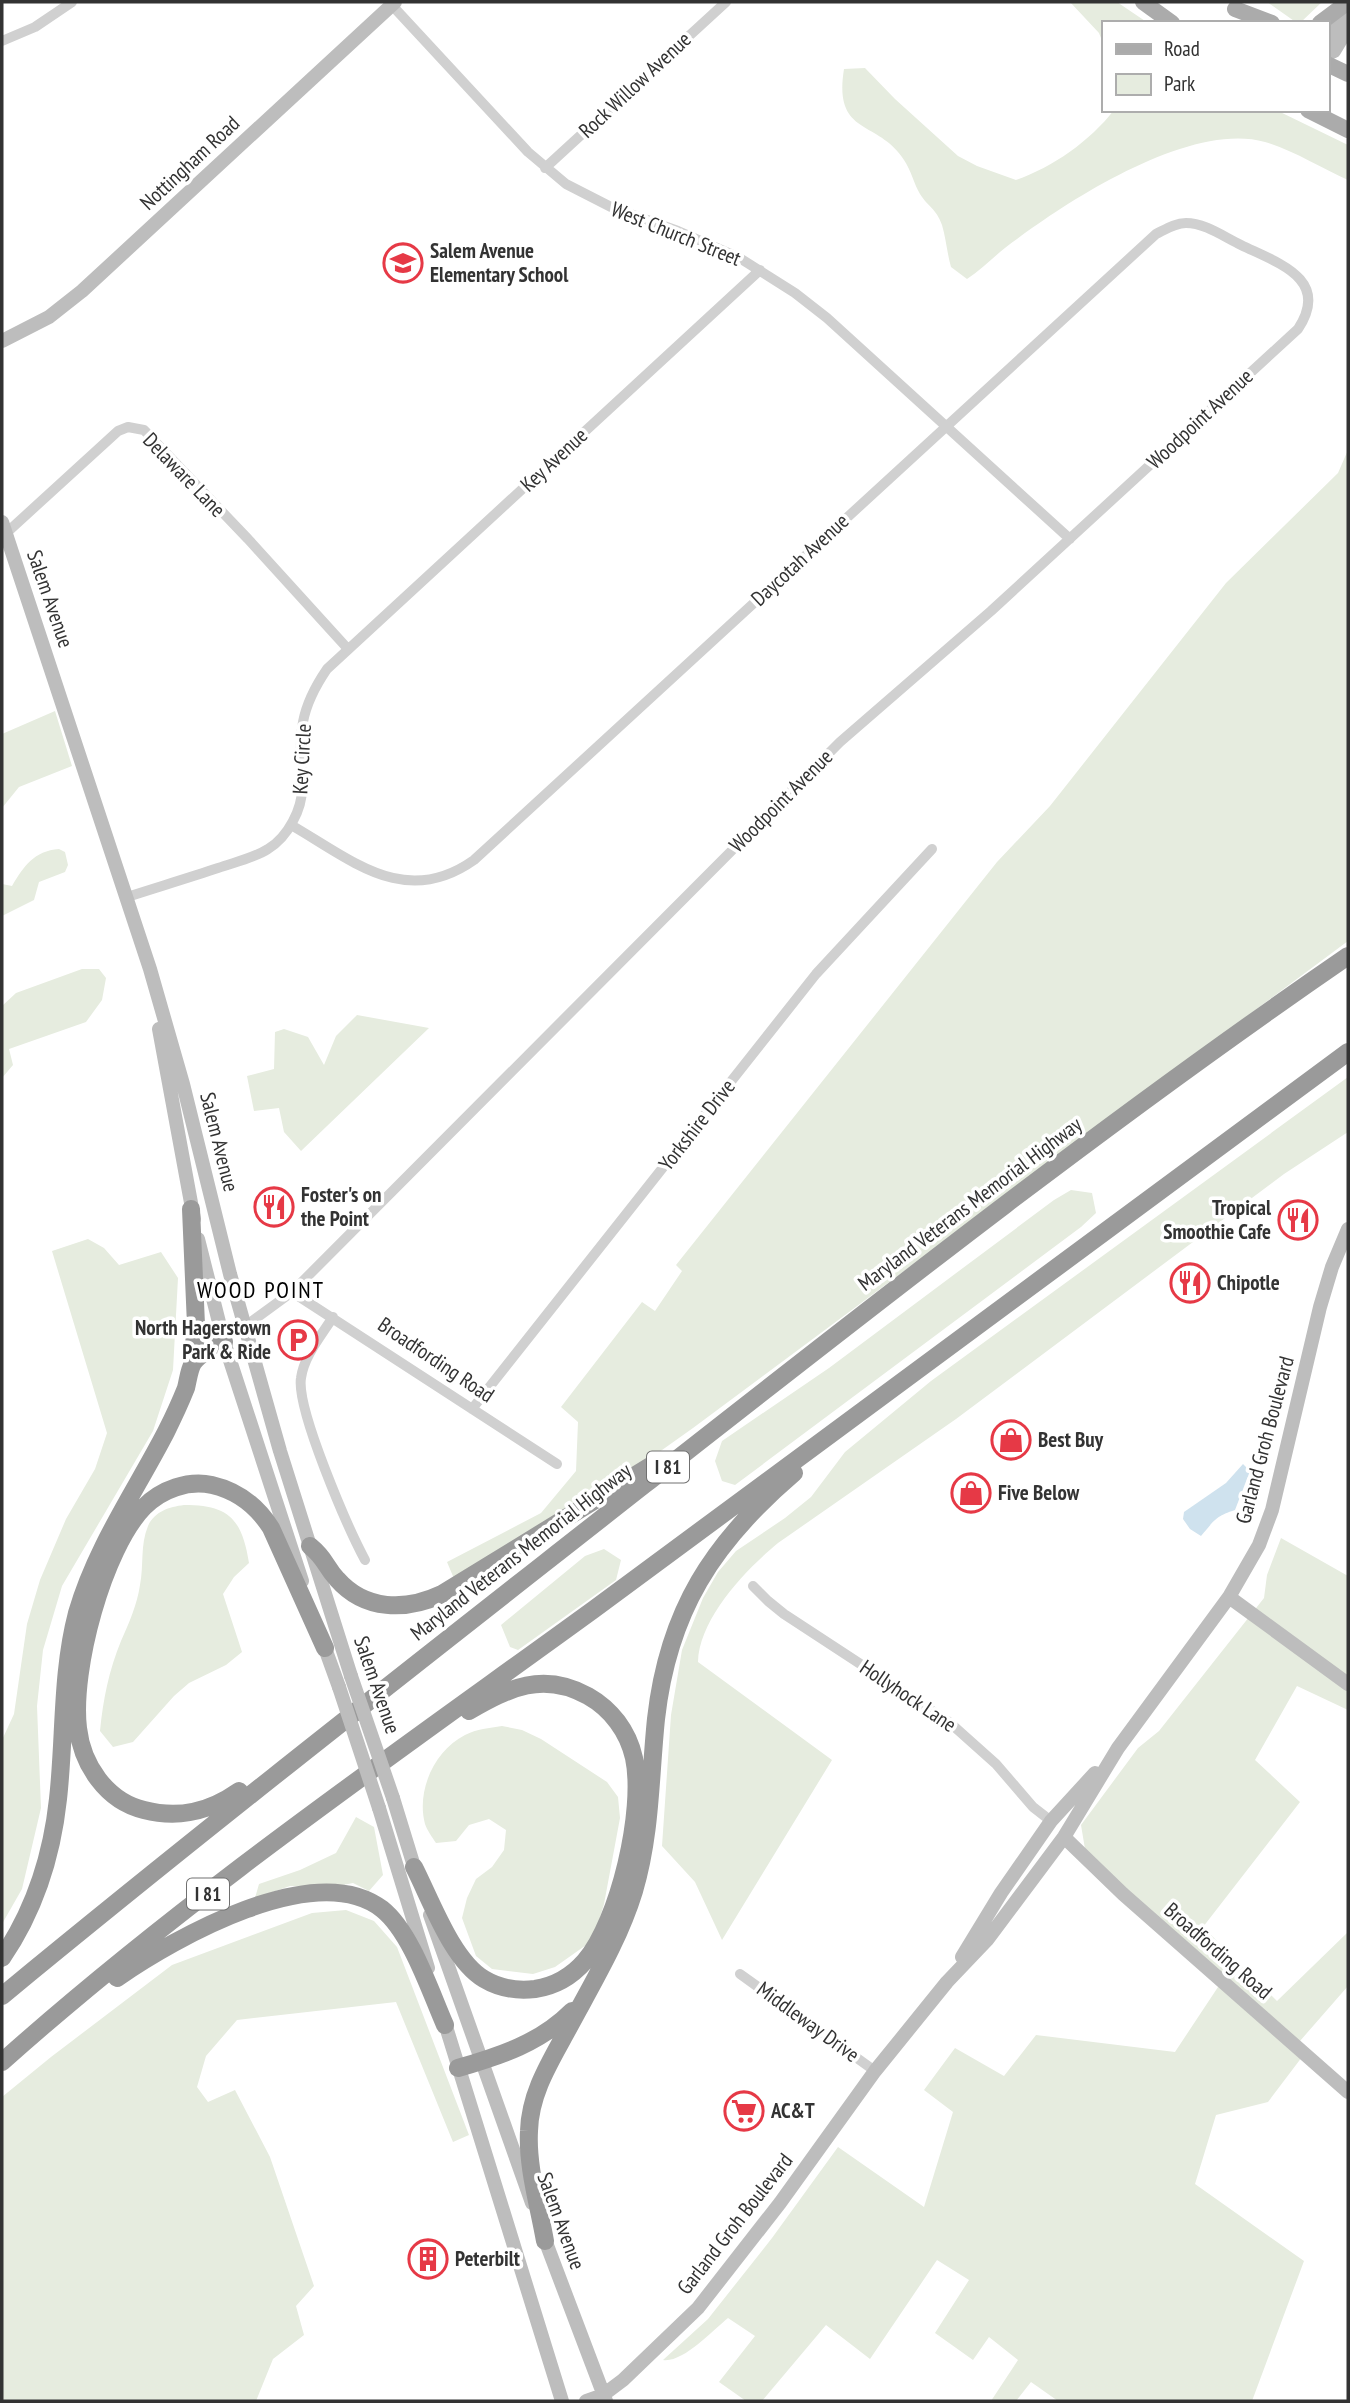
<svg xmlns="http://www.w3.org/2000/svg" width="1350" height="2403" viewBox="0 0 1350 2403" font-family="'PT Sans Narrow',sans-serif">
  <rect width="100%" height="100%" fill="#fff"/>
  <path fill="#e6ecdf" d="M1070,2H1117L1148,23H1103V43L1099,33Z
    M1267,2H1322L1300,23H1297Z
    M865,68L895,99L958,156L977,166L1016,180C1053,167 1090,141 1114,110H1276L1348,145V180C1323,169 1291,149 1265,142C1193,121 1073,197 1017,239C999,251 985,267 967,279L951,267C947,253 946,238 942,225C936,208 928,207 920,194C914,184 911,170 904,160C878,119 833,137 844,69Z
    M1348,450V941L693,1428L603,1492L455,1581L447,1562L541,1513L576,1471L578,1422L561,1407L642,1302L655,1311L682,1271L676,1265L997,862L1050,806L1226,583L1338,473Z
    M55,711L72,766L19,787L2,808V734Z
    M59,849L65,852L68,865L65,872L39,882L34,900L2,916V884L12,886C24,866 34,851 59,849Z
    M82,969H99L106,978L102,1000L86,1022L9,1049L13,1065L2,1078V1006L16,993Z
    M357,1015L429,1028L301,1151L284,1132L279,1108L254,1111L247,1076L274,1069L275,1032L284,1029L308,1037L324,1065L336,1036Z
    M1348,1077V1132L1284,1174L956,1419L778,1543C745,1570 699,1619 698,1662L832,1760L722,1940L695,1882L662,1846L671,1715L682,1650L703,1598L718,1572L736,1551L785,1518L811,1497L845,1452L931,1381Z
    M1071,1190L1092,1193L1096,1213L1081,1227L735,1485L722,1481L715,1461L722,1441L829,1368L1054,1200Z
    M88,1239L104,1248L119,1265L161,1252L178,1278L173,1370L153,1431L62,1586L43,1650L37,1706L41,1808L22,1889L2,1924V1740L14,1714L27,1624L40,1580L66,1519L95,1469L107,1433L52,1251Z
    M184,1505C229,1505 242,1519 249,1563L234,1577L223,1594L242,1652L226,1665L189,1683L174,1696L133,1742L113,1747L100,1731C103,1700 109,1670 121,1641C129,1623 137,1605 140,1585C144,1565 140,1545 148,1526C155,1511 169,1507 184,1505Z
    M1281,1538L1348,1576V1710L1297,1686L1255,1760L1300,1802L1203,1927L1277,2001L1348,1932V1986L1293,2049L1302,2057L1268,2102L1216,2115L1195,2184L1304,2261L1252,2401H1058L1031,2382L1016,2401H991L1018,2360L989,2337L973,2360L935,2333L969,2280L937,2260L870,2359L826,2325L762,2401H746L719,2382L755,2336L728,2318C712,2331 683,2363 663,2360L708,2319L772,2238L838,2147L924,2207L953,2112L924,2090L955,2048L1004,2076L1036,2035L1175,2052L1220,1984L1088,1867L1081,1825L1138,1748L1159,1731L1264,1598L1267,1575Z
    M604,1549L621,1560L616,1580L518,1650L510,1647L501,1625L585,1556Z
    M502,1726L522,1730L541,1739L607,1782L618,1797L620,1818L604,1904L598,1924L589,1943L555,1967L533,1974L492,1969L476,1956L462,1918L467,1898L476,1879L492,1867L504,1850L506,1830L489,1819L469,1825L456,1841L436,1843C432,1837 427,1830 425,1824C416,1790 435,1750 465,1735C477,1729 489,1728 502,1726Z
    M356,1817L374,1827L383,1875L369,1891L353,1883L333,1887L290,1886L255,1898L259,1884L300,1870L336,1853Z
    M346,1910L374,1921L397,1947L469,2135L453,2142L396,2002L237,2020L206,2056L197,2087L208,2102L235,2090L270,2157L314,2286L296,2306L304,2335L273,2359L256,2401H2V2097L51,2057L172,1965L312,1913Z"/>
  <path fill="#cfe2ee" d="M1243,1464L1250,1471L1235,1510C1214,1517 1215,1520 1201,1536L1190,1529L1183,1519L1184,1512L1226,1483Z"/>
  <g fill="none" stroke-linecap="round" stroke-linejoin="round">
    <path stroke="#d0d0d0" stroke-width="10" d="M389,2L528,152L566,184L611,207L678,231L738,257L795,293L827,318L1070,539
      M2,41L35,27L72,2
      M545,168L726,2
      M3,536L118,431L128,427L144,430L248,539L348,649
      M127,897C158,887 188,878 218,868C235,862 254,858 268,849C288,837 303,808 302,786C300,735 297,713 327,669L760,270
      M292,1292L557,1464
      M333,1317C321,1336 304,1356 301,1378C296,1409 348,1528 365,1560
      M244,1327L292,1292L840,742L991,611L1298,329C1331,279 1278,263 1241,245C1224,237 1205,223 1186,223C1175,223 1166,229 1156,234L474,860C405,909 352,860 291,825
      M472,1409L816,974L932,849
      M753,1586L768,1601L784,1614L949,1722L996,1764L1033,1807L1051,1821
      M740,1974L875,2071"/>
    <path stroke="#bdbdbd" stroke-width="14" d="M1327,38L1348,9
      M1327,54L1334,51L1348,28
      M2,341L49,317L82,291L395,2
      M2,522L150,969L183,1084L230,1274L280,1451L351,1676
      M159,1029L194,1219
      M198,1239L224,1342L302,1581
      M1229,1597L1348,1684
      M322,1640L339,1687
      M393,1798L417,1876
      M379,1808L428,1968
      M1064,1837L1123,1894L1348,2092
      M430,1915L532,2203
      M962,1957L1001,1893L1051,1821L1095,1773
      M443,2017L562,2401
      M542,2232L606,2401
      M586,2401L603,2395L623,2380L698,2308L780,2203L875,2071L947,1982L987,1940L1064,1837L1118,1748L1229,1597L1259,1545L1272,1510L1320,1307L1332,1267L1348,1229"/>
    <path stroke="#ababab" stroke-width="16" d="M1143,2L1172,23
      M1235,9L1272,23
      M1320,23L1348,2
      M1327,64L1348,74
      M1308,110L1348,130"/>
    <path stroke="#9a9a9a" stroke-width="18" d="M191,1209L196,1325L192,1364
      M310,1546C326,1559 325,1566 337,1579C365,1611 406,1611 442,1594L657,1462
      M239,1791C209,1812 179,1819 144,1810C106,1801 82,1764 78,1728C71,1670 103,1549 144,1507C162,1489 188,1480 212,1485C238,1491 257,1506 271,1528L325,1648
      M414,1867C431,1900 452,1960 484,1979C499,1988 518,1991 535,1989C555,1986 572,1976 585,1961C619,1921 645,1810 634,1758C628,1731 611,1709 588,1696C543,1671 509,1688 469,1711
      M2,1958C34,1911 52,1855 58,1799C65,1737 61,1674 77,1613C96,1547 135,1492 166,1432C173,1418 180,1403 186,1388C188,1380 189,1370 193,1363C200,1353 213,1347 224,1342
      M117,1978C175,1938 315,1858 382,1909C411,1932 430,1991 445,2025
      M2,1996C213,1822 429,1654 644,1485C875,1304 1106,1122 1348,956
      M2,2062C187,1897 392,1756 593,1610C845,1425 1096,1238 1348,1052
      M458,2068C500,2056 540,2043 572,2011
      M545,2241C539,2206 527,2167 529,2131C530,2093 550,2062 568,2029C592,1984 619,1940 634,1891C651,1834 650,1777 656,1719C668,1611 713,1542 794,1473"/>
    <path stroke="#bdbdbd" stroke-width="14" d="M351,1676L393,1798
      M339,1687L379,1808"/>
  </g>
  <defs>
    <g id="school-ring" transform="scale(2.0125)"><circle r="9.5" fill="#fff" stroke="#e63946" stroke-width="1.5"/><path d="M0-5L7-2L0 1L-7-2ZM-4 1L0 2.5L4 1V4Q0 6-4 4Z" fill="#e63946"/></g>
    <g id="restaurant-ring" transform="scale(2.0125)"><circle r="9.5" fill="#fff" stroke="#e63946" stroke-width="1.5"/><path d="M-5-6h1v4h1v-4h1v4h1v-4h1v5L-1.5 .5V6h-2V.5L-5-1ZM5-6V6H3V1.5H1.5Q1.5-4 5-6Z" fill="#e63946"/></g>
    <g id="parking-ring" transform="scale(2.0125)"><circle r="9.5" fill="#fff" stroke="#e63946" stroke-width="1.5"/><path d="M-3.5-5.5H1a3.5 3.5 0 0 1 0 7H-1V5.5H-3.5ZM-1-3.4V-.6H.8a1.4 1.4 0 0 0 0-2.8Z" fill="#e63946"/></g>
    <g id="shop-ring" transform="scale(2.0125)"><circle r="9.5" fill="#fff" stroke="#e63946" stroke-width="1.5"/><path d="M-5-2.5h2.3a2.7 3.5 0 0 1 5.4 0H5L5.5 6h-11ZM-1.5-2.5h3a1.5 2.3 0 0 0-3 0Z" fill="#e63946"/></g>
    <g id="supermarket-ring" transform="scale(2.0125)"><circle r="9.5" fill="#fff" stroke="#e63946" stroke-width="1.5"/><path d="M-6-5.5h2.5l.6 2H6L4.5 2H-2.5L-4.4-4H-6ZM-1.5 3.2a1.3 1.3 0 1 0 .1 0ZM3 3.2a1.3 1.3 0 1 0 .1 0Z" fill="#e63946"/></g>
    <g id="building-ring" transform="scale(2.0125)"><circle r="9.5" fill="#fff" stroke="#e63946" stroke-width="1.5"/><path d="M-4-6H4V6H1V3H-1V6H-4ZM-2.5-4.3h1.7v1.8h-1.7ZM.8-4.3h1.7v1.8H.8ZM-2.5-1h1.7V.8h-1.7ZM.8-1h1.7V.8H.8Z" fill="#e63946"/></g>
  </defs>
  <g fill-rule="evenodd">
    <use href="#school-ring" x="403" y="263"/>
    <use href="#restaurant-ring" x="274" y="1207"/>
    <use href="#restaurant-ring" x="1298" y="1220"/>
    <use href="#restaurant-ring" x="1190" y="1283"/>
    <use href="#parking-ring" x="298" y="1340"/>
    <use href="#shop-ring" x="1011" y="1440"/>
    <use href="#shop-ring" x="971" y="1493"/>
    <use href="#supermarket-ring" x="744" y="2111"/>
    <use href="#building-ring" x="428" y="2259"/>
  </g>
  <g text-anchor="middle" stroke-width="7" stroke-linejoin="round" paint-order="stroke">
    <g fill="#fff" stroke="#707070" stroke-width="2">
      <rect x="647" y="1451.5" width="42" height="31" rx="5"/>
      <rect x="187" y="1878.5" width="42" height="31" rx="5"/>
    </g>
    <g font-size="19" font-weight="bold" fill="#333">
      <text x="668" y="1474">I 81</text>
      <text x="208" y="1901">I 81</text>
    </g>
    <g font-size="21" fill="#333" stroke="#fff">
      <text transform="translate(635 85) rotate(-43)" y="7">Rock Willow Avenue</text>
      <text transform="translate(190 163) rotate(-43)" y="7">Nottingham Road</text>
      <text transform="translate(676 234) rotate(22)" y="7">West Church Street</text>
      <text transform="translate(1200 419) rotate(-43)" y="7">Woodpoint Avenue</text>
      <text transform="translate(554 460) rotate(-43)" y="7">Key Avenue</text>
      <text transform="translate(184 475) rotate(46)" y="7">Delaware Lane</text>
      <text transform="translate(800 560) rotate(-43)" y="7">Daycotah Avenue</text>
      <text transform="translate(50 599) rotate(71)" y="7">Salem Avenue</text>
      <text transform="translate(302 759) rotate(-87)" y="7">Key Circle</text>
      <text transform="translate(781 801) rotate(-45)" y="7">Woodpoint Avenue</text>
      <text transform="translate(697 1125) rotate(-52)" y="7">Yorkshire Drive</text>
      <text transform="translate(219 1142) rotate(76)" y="7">Salem Avenue</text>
      <text transform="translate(970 1204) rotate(-37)" y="7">Maryland Veterans Memorial Highway</text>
      <text transform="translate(436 1360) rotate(34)" y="7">Broadfording Road</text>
      <text transform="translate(1265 1440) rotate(-75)" y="7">Garland Groh Boulevard</text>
      <text transform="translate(521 1552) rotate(-38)" y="7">Maryland Veterans Memorial Highway</text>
      <text transform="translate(377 1685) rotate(71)" y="7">Salem Avenue</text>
      <text transform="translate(908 1696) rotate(34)" y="7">Hollyhock Lane</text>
      <text transform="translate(1218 1951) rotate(41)" y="7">Broadfording Road</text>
      <text transform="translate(808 2022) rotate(36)" y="7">Middleway Drive</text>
      <text transform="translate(561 2221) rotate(70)" y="7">Salem Avenue</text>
      <text transform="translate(735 2224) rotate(-52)" y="7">Garland Groh Boulevard</text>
    </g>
    <g font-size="21" font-weight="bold" fill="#333" stroke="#fff" text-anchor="start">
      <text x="430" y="258">Salem Avenue<tspan x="430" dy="24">Elementary School</tspan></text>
      <text x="301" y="1202">Foster's on<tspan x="301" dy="24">the Point</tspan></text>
      <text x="1271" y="1215" text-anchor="end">Tropical<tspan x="1271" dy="24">Smoothie Cafe</tspan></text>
      <text x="1217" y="1290">Chipotle</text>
      <text x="271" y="1335" text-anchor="end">North Hagerstown<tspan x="271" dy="24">Park &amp; Ride</tspan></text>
      <text x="1038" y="1447">Best Buy</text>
      <text x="998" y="1500">Five Below</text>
      <text x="771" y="2118">AC&amp;T</text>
      <text x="455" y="2266">Peterbilt</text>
    </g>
    <g font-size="23" letter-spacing="2" fill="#000" stroke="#fff">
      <text x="261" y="1298">WOOD POINT</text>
    </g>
  </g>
  <rect width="1350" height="2403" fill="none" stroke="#333333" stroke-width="7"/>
  <rect x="1102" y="21" width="228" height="91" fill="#ffffff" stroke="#adadad" stroke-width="2"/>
  <rect x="1116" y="44" width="35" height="10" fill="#ababab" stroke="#adadad" stroke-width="2"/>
  <text x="1164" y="56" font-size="21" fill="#333333">Road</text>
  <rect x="1116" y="74" width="35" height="21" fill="#e6ecdf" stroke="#adadad" stroke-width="2"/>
  <text x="1164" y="91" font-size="21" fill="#333333">Park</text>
</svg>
